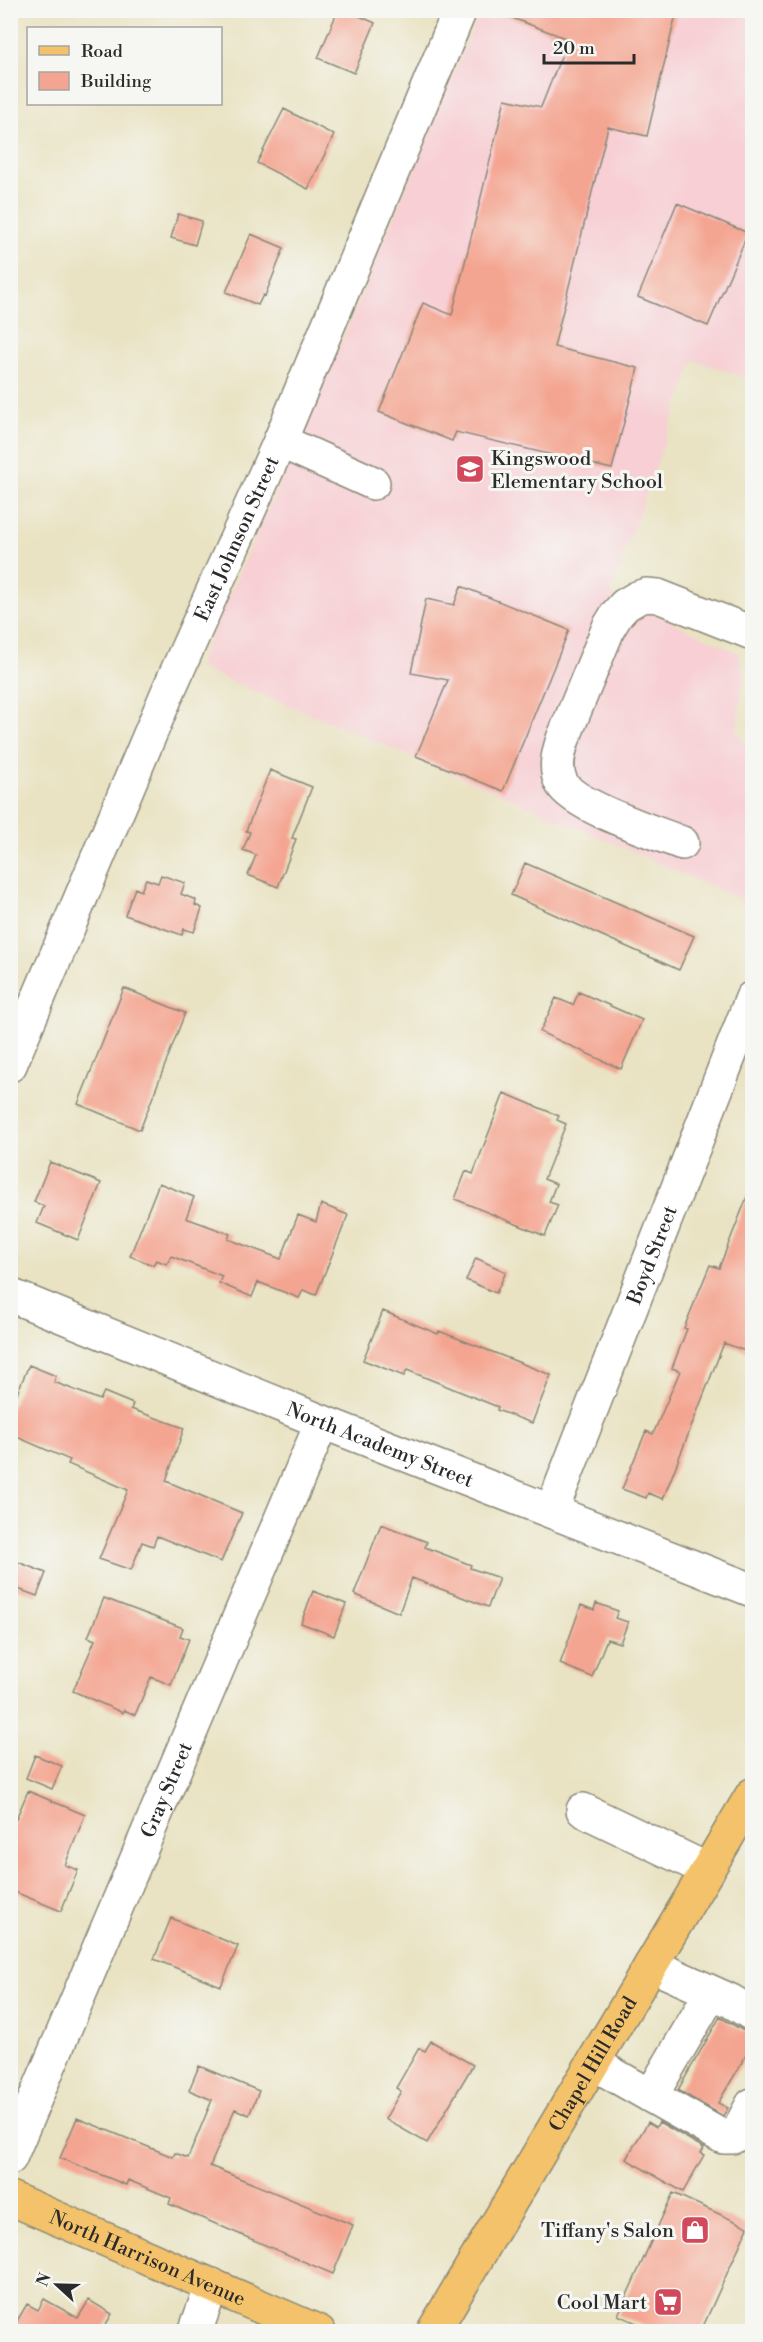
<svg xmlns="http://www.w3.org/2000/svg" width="763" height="2342" viewBox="0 0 763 2342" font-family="'Libre Bodoni',serif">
  <rect width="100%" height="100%" fill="#f6f6f2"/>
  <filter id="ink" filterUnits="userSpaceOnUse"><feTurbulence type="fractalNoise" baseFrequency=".0167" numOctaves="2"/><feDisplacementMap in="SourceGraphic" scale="12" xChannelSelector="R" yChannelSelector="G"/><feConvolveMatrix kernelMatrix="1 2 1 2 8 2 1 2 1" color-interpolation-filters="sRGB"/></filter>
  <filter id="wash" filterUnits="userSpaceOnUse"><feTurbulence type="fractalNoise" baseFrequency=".008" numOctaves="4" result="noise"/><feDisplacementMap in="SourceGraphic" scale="24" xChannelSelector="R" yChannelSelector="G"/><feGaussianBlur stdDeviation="1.35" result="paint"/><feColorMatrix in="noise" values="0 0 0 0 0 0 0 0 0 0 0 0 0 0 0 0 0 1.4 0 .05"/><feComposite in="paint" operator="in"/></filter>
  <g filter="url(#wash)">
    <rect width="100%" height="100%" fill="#e9e3c3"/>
    <path fill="#f7cfd4" d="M480,11H752V380L694,360L610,593L738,653L744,674L736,732L752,750V896L749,903L506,796L197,667L328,374Z"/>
    <g id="blocks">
      <path fill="#f4a591" d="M338,10H346L375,23L354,73L318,58Z
        M500,10H677L647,136L608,127L554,347L638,368L612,469L456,432L452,441L379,412L423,303L452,315L505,99L541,107L568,39L499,13Z
        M284,109L334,135L308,189L257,163Z
        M677,203L748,233L708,326L638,297Z
        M178,214L202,221L195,245L171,238Z
        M251,234L284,248L265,296L263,295L258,305L226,292Z
        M461,586L569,630L503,791L416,756L448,680L411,673L426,599L454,605Z
        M270,770L312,787L292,838L296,839L278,887L248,875L256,855L243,850L250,832L246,831Z
        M525,863L694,936L679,970L511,895Z
        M161,875L185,883L181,894L196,900L195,905L202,908L194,932L184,929L182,935L125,915L135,888L141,891L146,879L158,883Z
        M124,988L185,1013L140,1130L78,1104Z
        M579,992L642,1020L621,1069L540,1032L556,998L573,1005Z
        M504,1093L559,1116L557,1120L566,1124L544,1179L556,1184L549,1202L558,1205L545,1236L455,1199L466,1171L473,1174Z
        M50,1162L101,1183L78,1240L37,1223L44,1206L34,1202Z
        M159,1183L194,1197L186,1218L230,1234L228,1239L281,1259L298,1215L316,1222L321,1204L348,1215L316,1295L303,1290L299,1298L258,1282L252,1297L219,1283L222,1276L171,1256L167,1264L156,1260L153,1265L130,1256Z
        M751,1187L753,1354L724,1343L663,1499L648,1493L646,1498L622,1489L646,1431L653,1434L680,1371L672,1368L687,1329L684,1328L693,1306L710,1265L719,1268Z
        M476,1258L506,1272L496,1293L466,1280Z
        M383,1311L438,1334L439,1331L551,1375L532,1423L497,1410L498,1407L407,1370L404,1376L363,1360Z
        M29,1365L56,1376L54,1382L100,1400L104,1392L133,1404L131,1409L184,1428L166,1481L242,1513L221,1562L157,1536L153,1546L142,1542L131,1570L99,1559L128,1490L68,1464L70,1460L10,1434V1410Z
        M381,1524L427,1542L425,1547L471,1565L470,1568L499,1578L488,1607L412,1578L399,1613L354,1594Z
        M10,1559L46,1573L37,1596L10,1586Z
        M313,1591L346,1604L334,1636L301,1623Z
        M104,1598L183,1628L180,1636L189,1639L171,1685L151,1677L135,1715L124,1710L123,1713L73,1691L95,1640L88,1637Z
        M596,1603L618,1611L615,1618L628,1622L620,1643L607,1639L592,1677L560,1664L581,1605L594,1610Z
        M35,1755L62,1766L52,1789L26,1778Z
        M28,1791L85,1815L65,1865L78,1870L61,1911L10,1890V1833Z
        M171,1918L238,1946L221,1986L154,1959Z
        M720,2017L742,2030L753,2033V2044L718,2103L728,2108L723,2116L678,2090Z
        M431,2041L473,2065L427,2143L385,2119L401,2091L396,2088L419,2048L425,2051Z
        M199,2066L259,2091L249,2115L235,2109L210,2166L353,2225L333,2274L169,2204L171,2198L128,2180L126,2185L60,2158L77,2118L173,2157L175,2153L188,2158L212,2100L189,2090Z
        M648,2122L656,2127L659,2122L704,2148L701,2153L704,2155L683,2192L626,2159Z
        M673,2193L748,2227L701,2331H655L618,2315Z
        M44,2299L78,2318L89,2300L112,2314L102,2331H11L27,2304L38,2310Z"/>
    </g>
  </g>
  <g filter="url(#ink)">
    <use href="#blocks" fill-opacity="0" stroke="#8a8777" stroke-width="1.5"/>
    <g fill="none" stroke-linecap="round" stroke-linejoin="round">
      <g stroke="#8a8777" stroke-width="36">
        <g id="minor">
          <path d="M280,441L373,483"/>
          <path d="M682,843C654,832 576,807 562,784C554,770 558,754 563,739L609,627L617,614L625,605L637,598L646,595L658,596L752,633"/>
          <path id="s1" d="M10,1065L170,687L280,441L460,10"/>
          <path id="s2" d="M10,1295L325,1423L752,1590"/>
          <path id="s3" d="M552,1510L752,998"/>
          <path d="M583,1810L708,1870"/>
          <path d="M651,1965L731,2001L752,2014"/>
          <path d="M593,2063L723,2137H733L736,2135L752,2105"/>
          <path d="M651,2096L711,1993"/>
          <path id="s4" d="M10,2158L322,1422"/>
          <path d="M195,2332L212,2285"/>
        </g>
      </g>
      <g stroke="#8a8777" stroke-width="36">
        <g id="major">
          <path id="s5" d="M10,2198L319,2332"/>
          <path id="s6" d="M433,2332L752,1795"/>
        </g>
      </g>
      <use href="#minor" stroke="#fff" stroke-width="33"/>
      <use href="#major" stroke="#f3c26a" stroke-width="33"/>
    </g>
  </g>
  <defs>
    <g id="school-square" transform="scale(1.5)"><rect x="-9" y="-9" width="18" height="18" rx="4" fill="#d1495b" stroke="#f6f6f2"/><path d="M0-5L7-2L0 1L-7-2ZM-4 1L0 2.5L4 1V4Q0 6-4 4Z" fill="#fff"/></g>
    <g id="shop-square" transform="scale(1.5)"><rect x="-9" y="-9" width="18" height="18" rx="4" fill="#d1495b" stroke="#f6f6f2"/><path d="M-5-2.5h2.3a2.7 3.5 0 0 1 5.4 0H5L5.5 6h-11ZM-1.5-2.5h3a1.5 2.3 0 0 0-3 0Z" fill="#fff"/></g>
    <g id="supermarket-square" transform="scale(1.5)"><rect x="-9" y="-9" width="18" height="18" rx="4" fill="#d1495b" stroke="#f6f6f2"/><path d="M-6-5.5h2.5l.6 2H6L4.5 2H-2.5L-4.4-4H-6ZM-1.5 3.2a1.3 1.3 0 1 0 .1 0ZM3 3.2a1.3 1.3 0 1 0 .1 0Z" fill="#fff"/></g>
  </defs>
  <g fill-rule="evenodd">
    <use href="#school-square" x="470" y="469"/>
    <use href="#shop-square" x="695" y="2230"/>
    <use href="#supermarket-square" x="668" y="2302"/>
  </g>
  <g text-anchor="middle" stroke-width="6" stroke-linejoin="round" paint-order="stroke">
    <g font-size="20" fill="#2b2b2b" stroke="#f6f6f2" text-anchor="end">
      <text x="491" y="465" text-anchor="start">Kingswood<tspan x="491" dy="23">Elementary School</tspan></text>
      <text x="674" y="2237">Tiffany's Salon</text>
      <text x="647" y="2309">Cool Mart</text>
    </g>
    <g font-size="20" fill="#2b2b2b" stroke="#f6f6f2">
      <text dy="7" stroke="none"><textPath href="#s1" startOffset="573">East Johnson Street</textPath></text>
      <text dy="7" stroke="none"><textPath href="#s3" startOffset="274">Boyd Street</textPath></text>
      <text dy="7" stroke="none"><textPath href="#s2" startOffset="399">North Academy Street</textPath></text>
      <text dy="7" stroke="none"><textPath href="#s4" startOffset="400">Gray Street</textPath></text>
      <text dy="7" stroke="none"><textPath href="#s6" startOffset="312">Chapel Hill Road</textPath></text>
      <text dy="7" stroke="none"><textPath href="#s5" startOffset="150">North Harrison Avenue</textPath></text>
    </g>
  </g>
  <rect width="763" height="2342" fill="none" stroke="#f6f6f2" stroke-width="36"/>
  <rect x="27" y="27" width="195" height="78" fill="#f6f6f2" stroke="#a5a5a2" stroke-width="1.5"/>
  <rect x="39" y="46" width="30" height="9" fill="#f3c26a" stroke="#a5a5a2" stroke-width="1.5"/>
  <text x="81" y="57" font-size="18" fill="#2b2b2b">Road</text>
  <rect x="39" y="72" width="30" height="18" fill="#f4a591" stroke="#a5a5a2" stroke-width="1.5"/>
  <text x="81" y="87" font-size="18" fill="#2b2b2b">Building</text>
  <g transform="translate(57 2285) rotate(292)" stroke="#f6f6f2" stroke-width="4.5" paint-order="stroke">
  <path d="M0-4.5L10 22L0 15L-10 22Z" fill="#2b2b2b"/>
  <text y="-9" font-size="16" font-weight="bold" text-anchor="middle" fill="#2b2b2b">N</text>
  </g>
  <path d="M544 54v9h90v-9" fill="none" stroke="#2b2b2b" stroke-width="3"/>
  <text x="553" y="54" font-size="18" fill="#2b2b2b" stroke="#f6f6f2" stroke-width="4.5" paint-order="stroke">20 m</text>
</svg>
